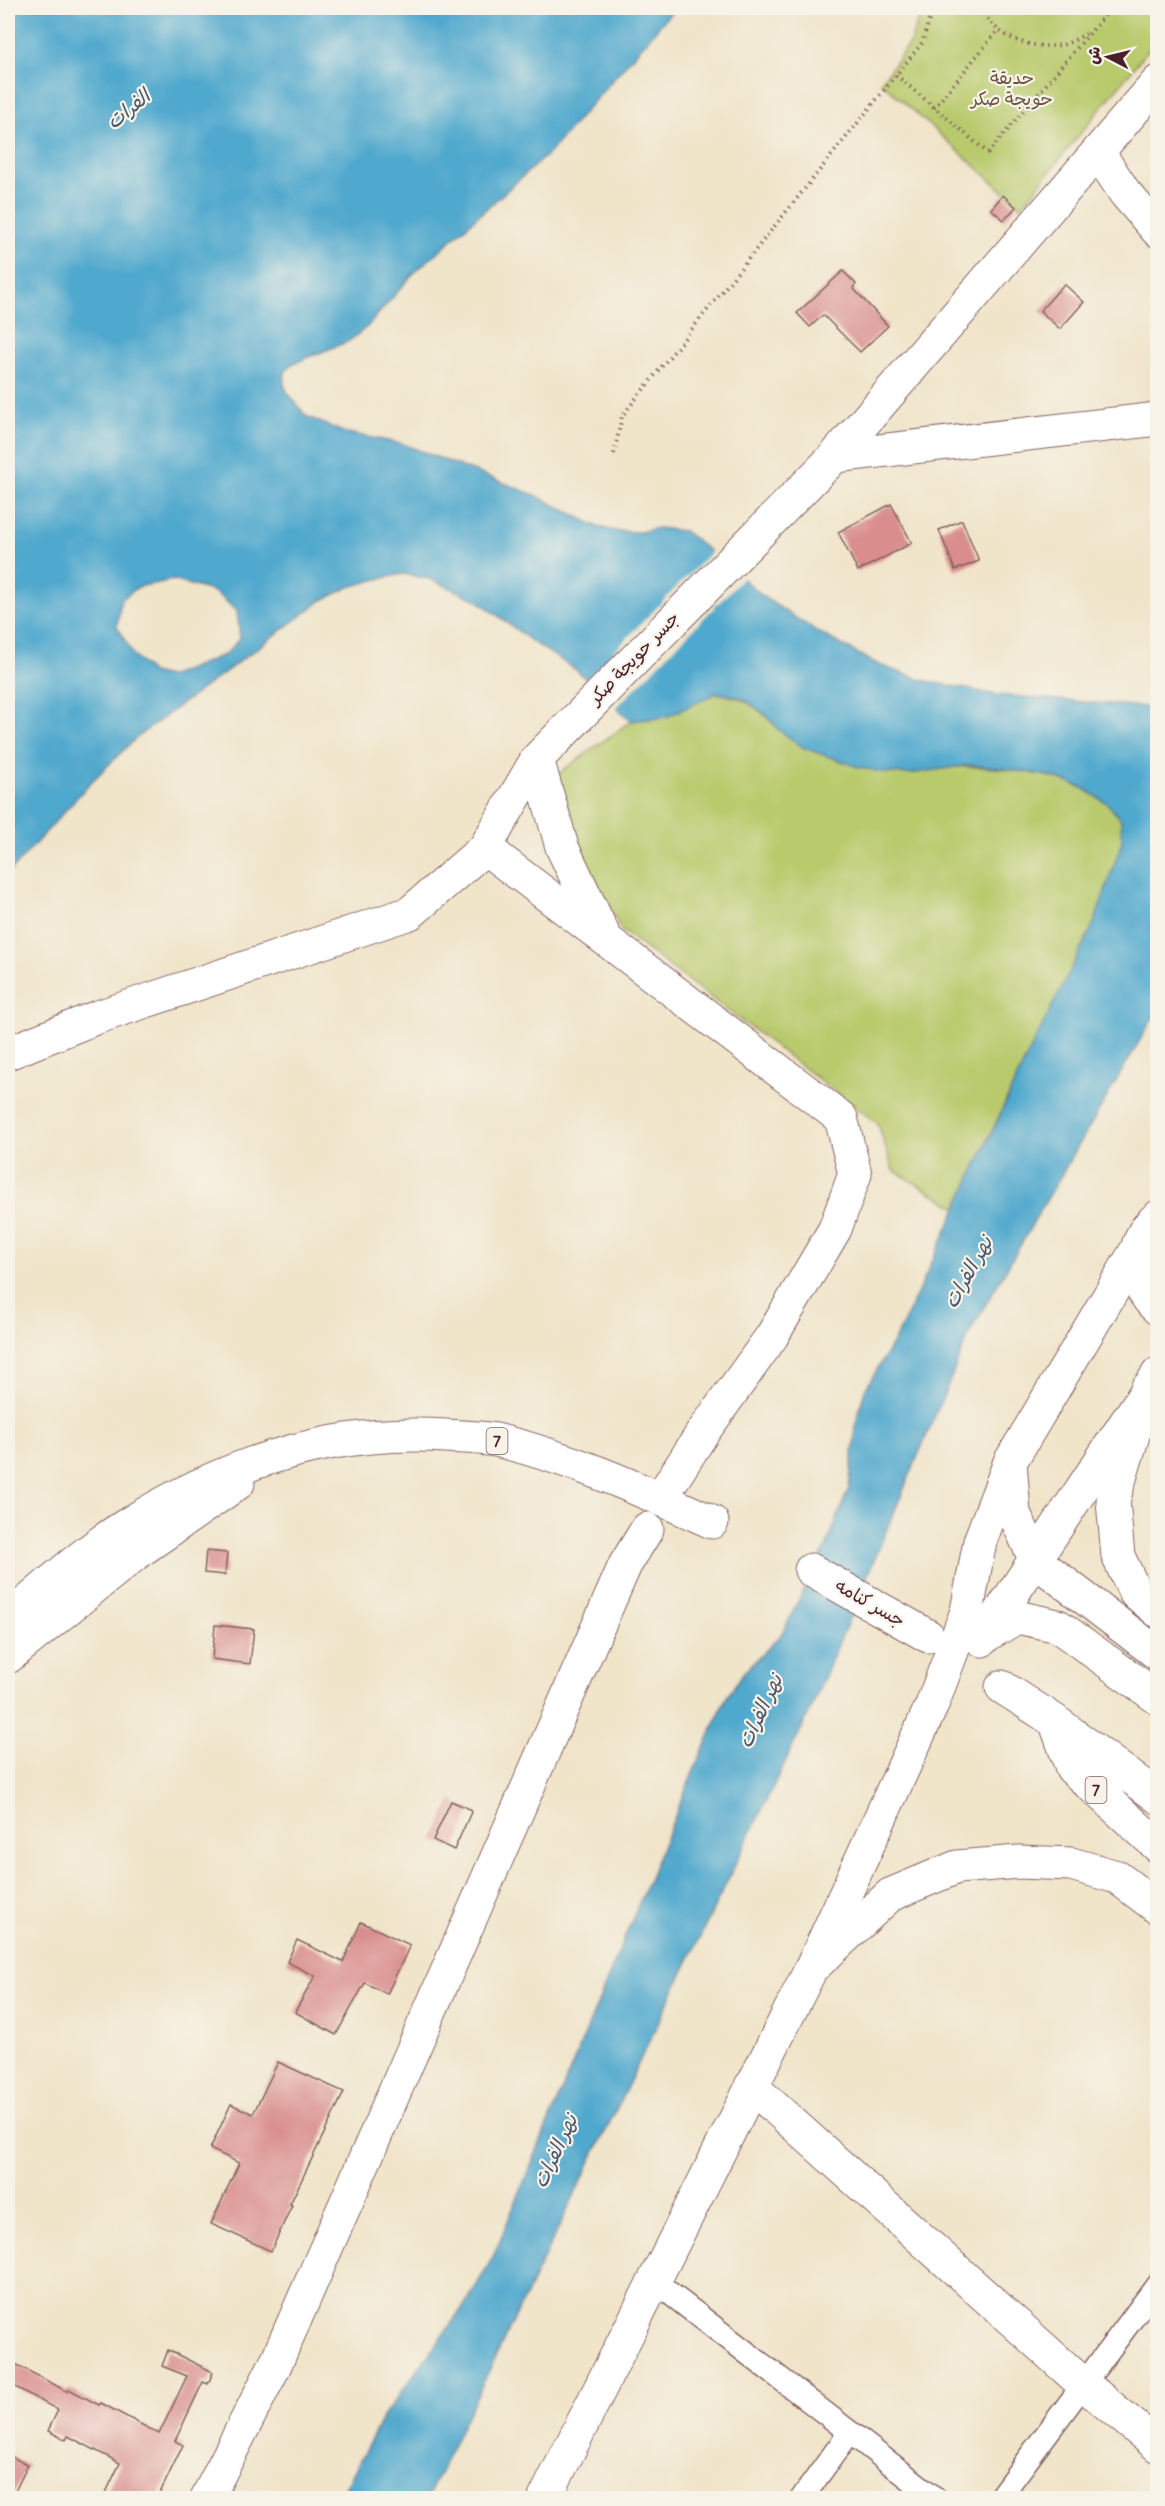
<svg xmlns="http://www.w3.org/2000/svg" width="1165" height="2506" viewBox="0 0 1165 2506" font-family="Delius,'Playpen Sans Arabic',sans-serif">
  <rect width="100%" height="100%" fill="#f7f3e8"/>
  <filter id="ink" filterUnits="userSpaceOnUse"><feTurbulence type="fractalNoise" baseFrequency=".0167" numOctaves="2"/><feDisplacementMap in="SourceGraphic" scale="12" xChannelSelector="R" yChannelSelector="G"/><feConvolveMatrix kernelMatrix="1 2 1 2 8 2 1 2 1" color-interpolation-filters="sRGB"/></filter>
  <filter id="wash" filterUnits="userSpaceOnUse"><feTurbulence type="fractalNoise" baseFrequency=".008" numOctaves="4" result="noise"/><feDisplacementMap in="SourceGraphic" scale="24" xChannelSelector="R" yChannelSelector="G"/><feGaussianBlur stdDeviation="1.35" result="paint"/><feColorMatrix in="noise" values="0 0 0 0 0 0 0 0 0 0 0 0 0 0 0 0 0 1.4 0 .05"/><feComposite in="paint" operator="in"/></filter>
  <g filter="url(#wash)">
    <rect width="100%" height="100%" fill="#f0e4c9"/>
    <path fill="#b9ca6d" stroke="#82744c" stroke-width="1.5" d="M922,8H1157V39L1021,207L881,82L911,41Z
      M717,693C747,698 759,708 779,730L946,768C987,763 1105,774 1121,821C1135,862 1049,1013 1028,1055C1003,1106 980,1157 957,1208L893,1170L878,1124L621,930L585,860L558,774L631,721L666,717Z"/>
    <path fill="#4fa8cd" stroke="#4c647c" stroke-width="1.5" fill-rule="evenodd" d="M8,8H675L549,153L413,274L367,327L349,341L292,364L285,372L284,385L288,393L306,416L343,432L403,444L535,495L598,527L615,531L640,532L657,528L685,531L768,600L816,631L877,664L922,680L998,695L1157,708V1011L972,1328L811,1709L427,2498H340L383,2417L467,2302L493,2257L694,1770L726,1698L744,1672L781,1635L826,1547L849,1488L857,1418L865,1390L901,1329L1027,1056L1095,921L1122,841L1121,820L1108,804L1083,788L1050,776L1000,768L969,765L910,774L886,773L858,767L804,748L779,730L764,713L740,697L717,693L666,717L631,721L575,669L534,643L477,600L430,579L403,574L374,580L349,587L321,601L136,738L89,784L8,874ZM173,580L215,592L237,611L240,638L226,654L169,677L152,673L134,656L117,626L121,600L138,587Z"/>
    <path fill="#f0e4c9" d="M713,550L744,577L614,710L584,682Z"/>
    <g id="blocks">
      <path fill="#d98e8d" d="M1003,195L1016,207L1004,220L991,209Z
        M843,271L856,284L853,288L888,326L860,352L823,315L810,327L797,313Z
        M1064,284L1084,302L1060,329L1040,311Z
        M891,504L912,543L858,571L838,532Z
        M962,520L979,561L955,570L939,530Z
        M206,1551L227,1553L225,1575L204,1573Z
        M215,1625L254,1629L250,1664L212,1659Z
        M451,1801L472,1810L454,1850L433,1840Z
        M361,1922L410,1945L387,1994L365,1983L336,2035L295,2012L315,1976L287,1962L297,1940L343,1962Z
        M278,2062L344,2092L290,2204L292,2205L271,2251L211,2224L239,2163L210,2149L231,2104L253,2114Z
        M168,2350L213,2372L208,2384L203,2382L175,2441L183,2445L157,2499H103L120,2463L68,2436L66,2440L48,2431L58,2410L8,2383V2360L68,2392L69,2389L99,2405L101,2403L159,2434L187,2376L162,2366Z
        M8,2455L28,2465L11,2499H8Z"/>
    </g>
  </g>
  <g filter="url(#ink)">
    <use href="#blocks" fill-opacity="0" stroke="#846462" stroke-width="1.5"/>
    <g fill="none" stroke-linecap="round" stroke-linejoin="round">
      <g stroke="#846462" stroke-width="25">
        <path id="street" d="M654,2281L935,2498
          M802,2498L849,2433
          M999,2498L1158,2284"/>
      </g>
      <g stroke="#846462" stroke-width="35">
        <path id="secondary" d="M1098,152L1125,193L1158,231
          M835,456L1158,419
          M537,759L562,847L604,936
          M485,848L537,759L835,456L1158,82
          M8,1053L95,1018L410,913L485,848L841,1118L855,1174L835,1229L772,1336L703,1432L669,1485
          M1158,1217C1127,1241 1130,1284 1158,1309
          M982,1640L1158,1374
          M751,2086L1082,2383L1158,2446
          M207,2498L275,2365L625,1565L647,1529
          M545,2498L811,1969L932,1705L967,1611L980,1541L1010,1462L1136,1251"/>
      </g>
      <g stroke="#846462" stroke-width="35">
        <path id="primary" d="M1147,1389L1113,1501L1118,1556L1135,1592L1158,1611
          M1010,1462L1014,1513L1036,1561L1158,1654
          M811,1570L928,1636
          M8,1618C46,1587 83,1552 125,1526C222,1465 331,1428 446,1436C462,1437 480,1437 496,1440C572,1458 641,1490 712,1522
          M985,1636L1017,1617L1058,1626L1158,1698
          M8,1657L138,1552L238,1483
          M1002,1687L1055,1721L1158,1797
          M1055,1721L1072,1768L1158,1846
          M811,1969L890,1895L957,1867L1019,1862L1071,1864L1117,1877L1158,1908"/>
      </g>
      <path stroke="#846462" stroke-width="4" stroke-dasharray="1.5 4.5" stroke-linecap="butt" d="M982,8C993,37 1031,50 1060,45C1069,44 1078,38 1086,34
        M896,75L988,153L1111,8
        M934,108L999,29
        M614,454L622,416L922,43L933,8"/>
      <use href="#street" stroke="#fff" stroke-width="22"/>
      <use href="#secondary" stroke="#fff" stroke-width="33"/>
      <use href="#primary" stroke="#fff" stroke-width="33"/>
    </g>
  </g>
  <g text-anchor="middle" stroke-width="4.5" stroke-linejoin="round" paint-order="stroke">
    <g fill="#f7f3e8" stroke="#7e5f64" stroke-width="1.5">
      <rect x="486.5" y="1428" width="21" height="26" rx="4.5"/>
      <rect x="1085.5" y="1777" width="21" height="26" rx="4.5"/>
    </g>
    <g font-size="16" font-weight="bold" fill="#4a1f2b">
      <text x="497" y="1447">7</text>
      <text x="1096" y="1796">7</text>
    </g>
    <g font-size="18" fill="#6b523f" stroke="#f7f3e8">
      <text x="1012" y="84">حديقة<tspan x="1012" dy="21">حويجة صكر</tspan></text>
    </g>
    <g font-size="18" fill="#4a1f2b" stroke="#f7f3e8">
      <text transform="translate(634 658) rotate(-46)" y="6">جسر حويجة صكر</text>
      <text transform="translate(870 1603) rotate(30)" y="6">جسر كنامه</text>
    </g>
    <g font-size="20" font-style="italic" fill="#4c566c" stroke="#f7f3e8">
      <text transform="translate(128 109) rotate(-39)" y="7">الفرات</text>
      <text transform="translate(968 1272) rotate(-61)" y="7">نهر الفرات</text>
      <text transform="translate(760 1711) rotate(-65)" y="7">نهر الفرات</text>
      <text transform="translate(555 2151) rotate(-65)" y="7">نهر الفرات</text>
    </g>
  </g>
  <rect width="1165" height="2506" fill="none" stroke="#f7f3e8" stroke-width="30"/>
  <g transform="translate(1108 57) rotate(277)" stroke="#f7f3e8" stroke-width="4.5" paint-order="stroke">
  <path d="M0-4.5L10 22L0 15L-10 22Z" fill="#4a1f2b"/>
  <text y="-9" font-size="16" font-weight="bold" text-anchor="middle" fill="#4a1f2b">ش</text>
  </g>
</svg>
